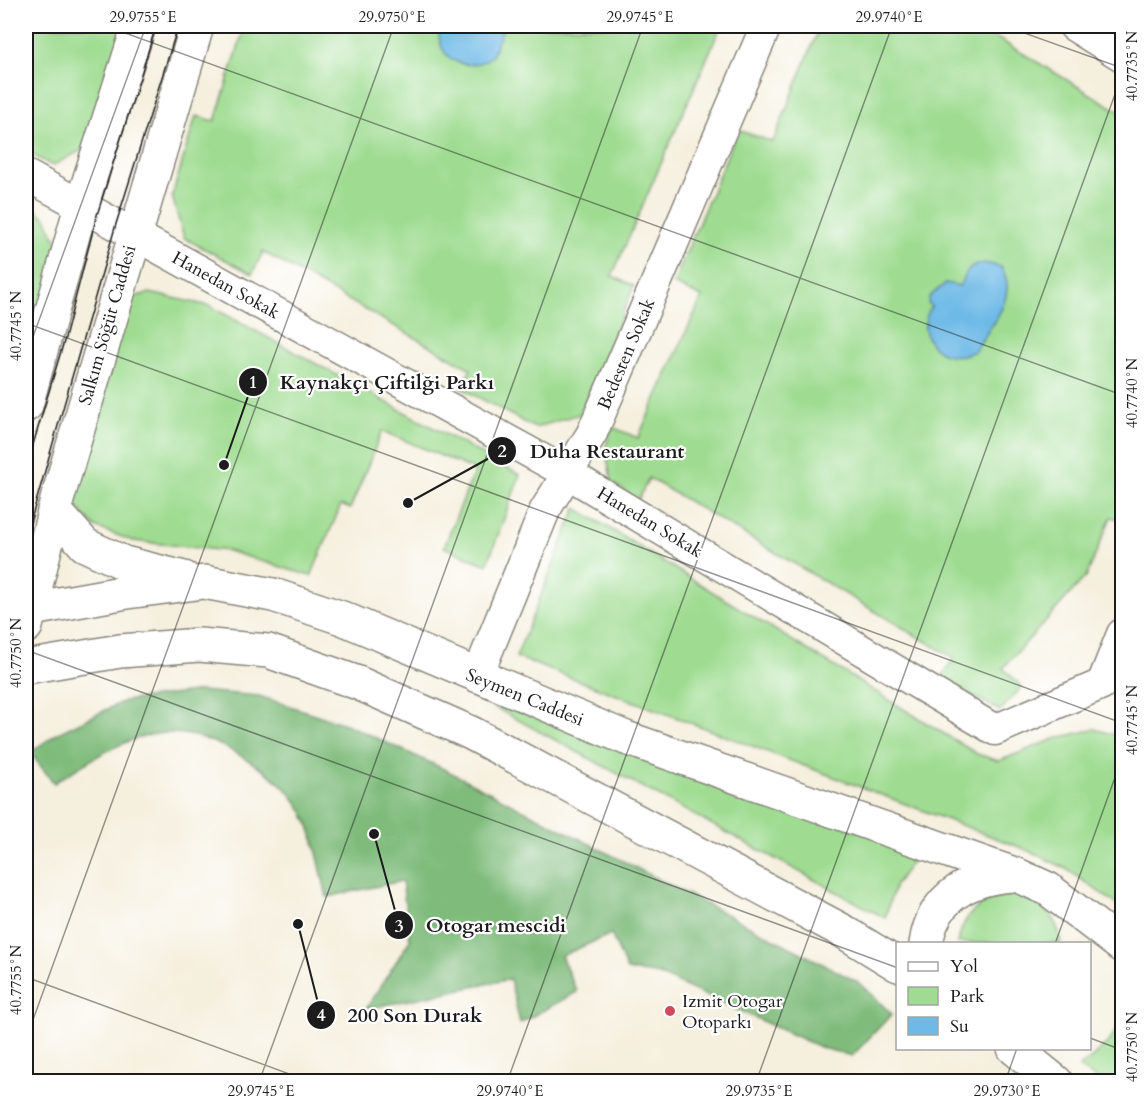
<svg xmlns="http://www.w3.org/2000/svg" width="1148" height="1107" viewBox="0 0 1148 1107" font-family="Cardo,serif">
  <rect width="100%" height="100%" fill="#fff"/>
  <filter id="ink" filterUnits="userSpaceOnUse"><feTurbulence type="fractalNoise" baseFrequency=".0167" numOctaves="2"/><feDisplacementMap in="SourceGraphic" scale="12" xChannelSelector="R" yChannelSelector="G"/><feConvolveMatrix kernelMatrix="1 2 1 2 8 2 1 2 1" color-interpolation-filters="sRGB"/></filter>
  <filter id="wash" filterUnits="userSpaceOnUse"><feTurbulence type="fractalNoise" baseFrequency=".008" numOctaves="4" result="noise"/><feDisplacementMap in="SourceGraphic" scale="24" xChannelSelector="R" yChannelSelector="G"/><feGaussianBlur stdDeviation="1.35" result="paint"/><feColorMatrix in="noise" values="0 0 0 0 0 0 0 0 0 0 0 0 0 0 0 0 0 1.4 0 .05"/><feComposite in="paint" operator="in"/></filter>
  <g filter="url(#wash)">
    <rect width="100%" height="100%" fill="#f5efdd"/>
    <path fill="#9fdc91" stroke="#5e7c56" stroke-width="1.5" d="M26,26H124L86,148L52,166L26,151Z
      M245,26H721L612,276L634,286L580,414L535,428L461,388L471,369L263,252L252,274L184,238L172,196L196,116L215,121Z
      M820,26H977L1122,113V520L1111,517L1087,575L1003,668L1022,687L1000,711L941,678L954,658L649,478L638,500L612,482L605,449L612,427L638,438L702,297L673,284L738,130L773,142Z
      M26,201L46,218L59,246L26,365Z
      M150,293L210,306L520,475L487,565L444,547L475,470L382,431L350,509L341,505L311,576L228,551L133,541L95,527L71,500L128,298Z
      M576,508L977,754L999,761L1057,738L1095,729L1122,737V908L1065,868L1022,848L516,657Z
      M442,679L918,853L895,885L885,918Z
      M1010,895C1037,900 1058,914 1061,943H958C962,914 982,899 1010,895Z
      M1122,1020V1081H1099L1079,1067C1098,1054 1112,1041 1122,1020Z"/>
    <path fill="#7fbc7b" stroke="#4e6c4c" stroke-width="1.5" d="M201,691L259,696L348,725L444,769L858,982L892,1014L852,1056L822,1048L660,975L627,970L611,934L561,956L577,992L520,1023L510,979L366,1009L410,940L402,881L327,897C321,873 317,845 307,821C297,795 275,777 251,762C170,710 129,735 54,783L30,753L56,734L124,701Z"/>
    <path fill="#6ebae7" stroke="#456b82" stroke-width="1.5" d="M440,26H504L492,56C467,76 433,58 440,26Z
      M985,263L1001,267C1020,296 990,326 975,351C941,367 912,338 931,306L928,303L929,297L946,283L960,286C965,272 970,265 985,263Z"/>
  </g>
  <g filter="url(#ink)">
    <g fill="none" stroke-linecap="round" stroke-linejoin="round">
      <g stroke="#88867c" stroke-width="33">
        <path id="minor" d="M1074,26L1122,56
          M26,175L567,473L995,730L1102,684
          M477,677L545,510L592,433L766,26
          M1102,684L1122,634"/>
      </g>
      <g stroke="#88867c" stroke-width="36">
        <path id="primary" d="M26,405L81,206L139,26
          M54,510L85,545L124,563L184,578
          M26,610L127,592L204,582L273,595L342,618L626,738L1017,875L1048,889L1122,946
          M26,626L57,500L197,26
          M26,667L120,651L199,645L268,651L358,683L471,733L841,930L898,965
          M926,944C933,895 971,877 1015,875
          M1014,1048L1056,1082"/>
      </g>
      <use href="#minor" stroke="#fff" stroke-width="30"/>
      <use href="#primary" stroke="#fff" stroke-width="33"/>
      <path stroke="#1c1c1c" stroke-width="1.5" d="M26,468L65,338L97,215L156,26
        M26,537L116,224L178,26"/>
    </g>
  </g>
  <path fill="none" stroke="#1c1c1c" stroke-width="1.5" stroke-opacity="0.45" d="M106,26L1122,395M1005,26L1122,68M26,323L1122,723M26,356L146,26M26,650L898,968M1055,944L1122,758M26,977L311,1082M1090,1038L1122,1050M26,1039L394,26M259,1082L643,26M507,1082L892,26M756,1082L1122,75M1005,1082L1017,1048"/>
  <circle fill="#d1495b" stroke="#fff" stroke-width="2" cx="670" cy="1011" r="6"/>
  <g text-anchor="middle" stroke-width="4.5" stroke-linejoin="round" paint-order="stroke">
    <g font-size="18" fill="#1c1c1c" stroke="#fff">
      <text transform="translate(226 285) rotate(29)" y="6">Hanedan Sokak</text>
      <text transform="translate(107 325) rotate(-74)" y="6">Salkım Söğüt Caddesi</text>
      <text transform="translate(626 354) rotate(-67)" y="6">Bedesten Sokak</text>
      <text transform="translate(650 522) rotate(31)" y="6">Hanedan Sokak</text>
      <text transform="translate(525 697) rotate(22)" y="6">Seymen Caddesi</text>
    </g>
    <g font-size="18" fill="#1c1c1c" stroke="#fff" text-anchor="start">
      <text x="682" y="1007">Izmit Otogar<tspan x="682" dy="21">Otoparkı</tspan></text>
    </g>
  </g>
  <path fill="none" stroke="#1c1c1c" stroke-width="2" d="M224 465L253 382M408 503L502 451M374 834L399 925M298 924L321 1015"/>
  <g fill="#1c1c1c" stroke="#fff" stroke-width="2">
    <circle cx="224" cy="465" r="6"/>
    <circle cx="408" cy="503" r="6"/>
    <circle cx="374" cy="834" r="6"/>
    <circle cx="298" cy="924" r="6"/>
    <circle cx="253" cy="382" r="15"/>
    <circle cx="502" cy="451" r="15"/>
    <circle cx="399" cy="925" r="15"/>
    <circle cx="321" cy="1015" r="15"/>
  </g>
  <g font-size="18" text-anchor="middle" font-weight="bold" fill="#fff">
    <text x="253" y="388">1</text>
    <text x="502" y="457">2</text>
    <text x="399" y="932">3</text>
    <text x="321" y="1021">4</text>
  </g>
  <g font-size="20" text-anchor="middle" font-weight="bold" fill="#1c1c1c" stroke="#fff" stroke-width="4.5" stroke-linejoin="round" paint-order="stroke">
    <text x="387" y="389">Kaynakçı Çiftilği Parkı</text>
    <text x="607" y="458">Duha Restaurant</text>
    <text x="496" y="932">Otogar mescidi</text>
    <text x="415" y="1022">200 Son Durak</text>
  </g>
  <rect width="1148" height="1107" fill="none" stroke="#fff" stroke-width="66"/>
  <rect x="896" y="942" width="195" height="108" fill="#ffffff" stroke="#a4a4a4" stroke-width="1.5"/>
  <rect x="908" y="962" width="30" height="9" fill="#ffffff" stroke="#a4a4a4" stroke-width="1.5"/>
  <text x="950" y="972" font-size="18" fill="#1c1c1c">Yol</text>
  <rect x="908" y="987" width="30" height="18" fill="#9fdc91" stroke="#a4a4a4" stroke-width="1.5"/>
  <text x="950" y="1002" font-size="18" fill="#1c1c1c">Park</text>
  <rect x="908" y="1017" width="30" height="18" fill="#6ebae7" stroke="#a4a4a4" stroke-width="1.5"/>
  <text x="950" y="1032" font-size="18" fill="#1c1c1c">Su</text>
  <rect x="33" y="33" width="1082" height="1041" fill="none" stroke="#1c1c1c" stroke-width="2"/>
  <g font-size="15" text-anchor="middle" fill="#1c1c1c">
    <text x="143" y="22">29.9755°E</text>
    <text x="392" y="22">29.9750°E</text>
    <text x="640" y="22">29.9745°E</text>
    <text x="889" y="22">29.9740°E</text>
    <text transform="translate(1132 66) rotate(-90)" y="5">40.7735°N</text>
    <text transform="translate(16 326) rotate(-90)" y="5">40.7745°N</text>
    <text transform="translate(1132 393) rotate(-90)" y="5">40.7740°N</text>
    <text transform="translate(16 653) rotate(-90)" y="5">40.7750°N</text>
    <text transform="translate(1132 720) rotate(-90)" y="5">40.7745°N</text>
    <text transform="translate(16 980) rotate(-90)" y="5">40.7755°N</text>
    <text transform="translate(1132 1047) rotate(-90)" y="5">40.7750°N</text>
    <text x="261" y="1096">29.9745°E</text>
    <text x="510" y="1096">29.9740°E</text>
    <text x="759" y="1096">29.9735°E</text>
    <text x="1007" y="1096">29.9730°E</text>
  </g>
</svg>
